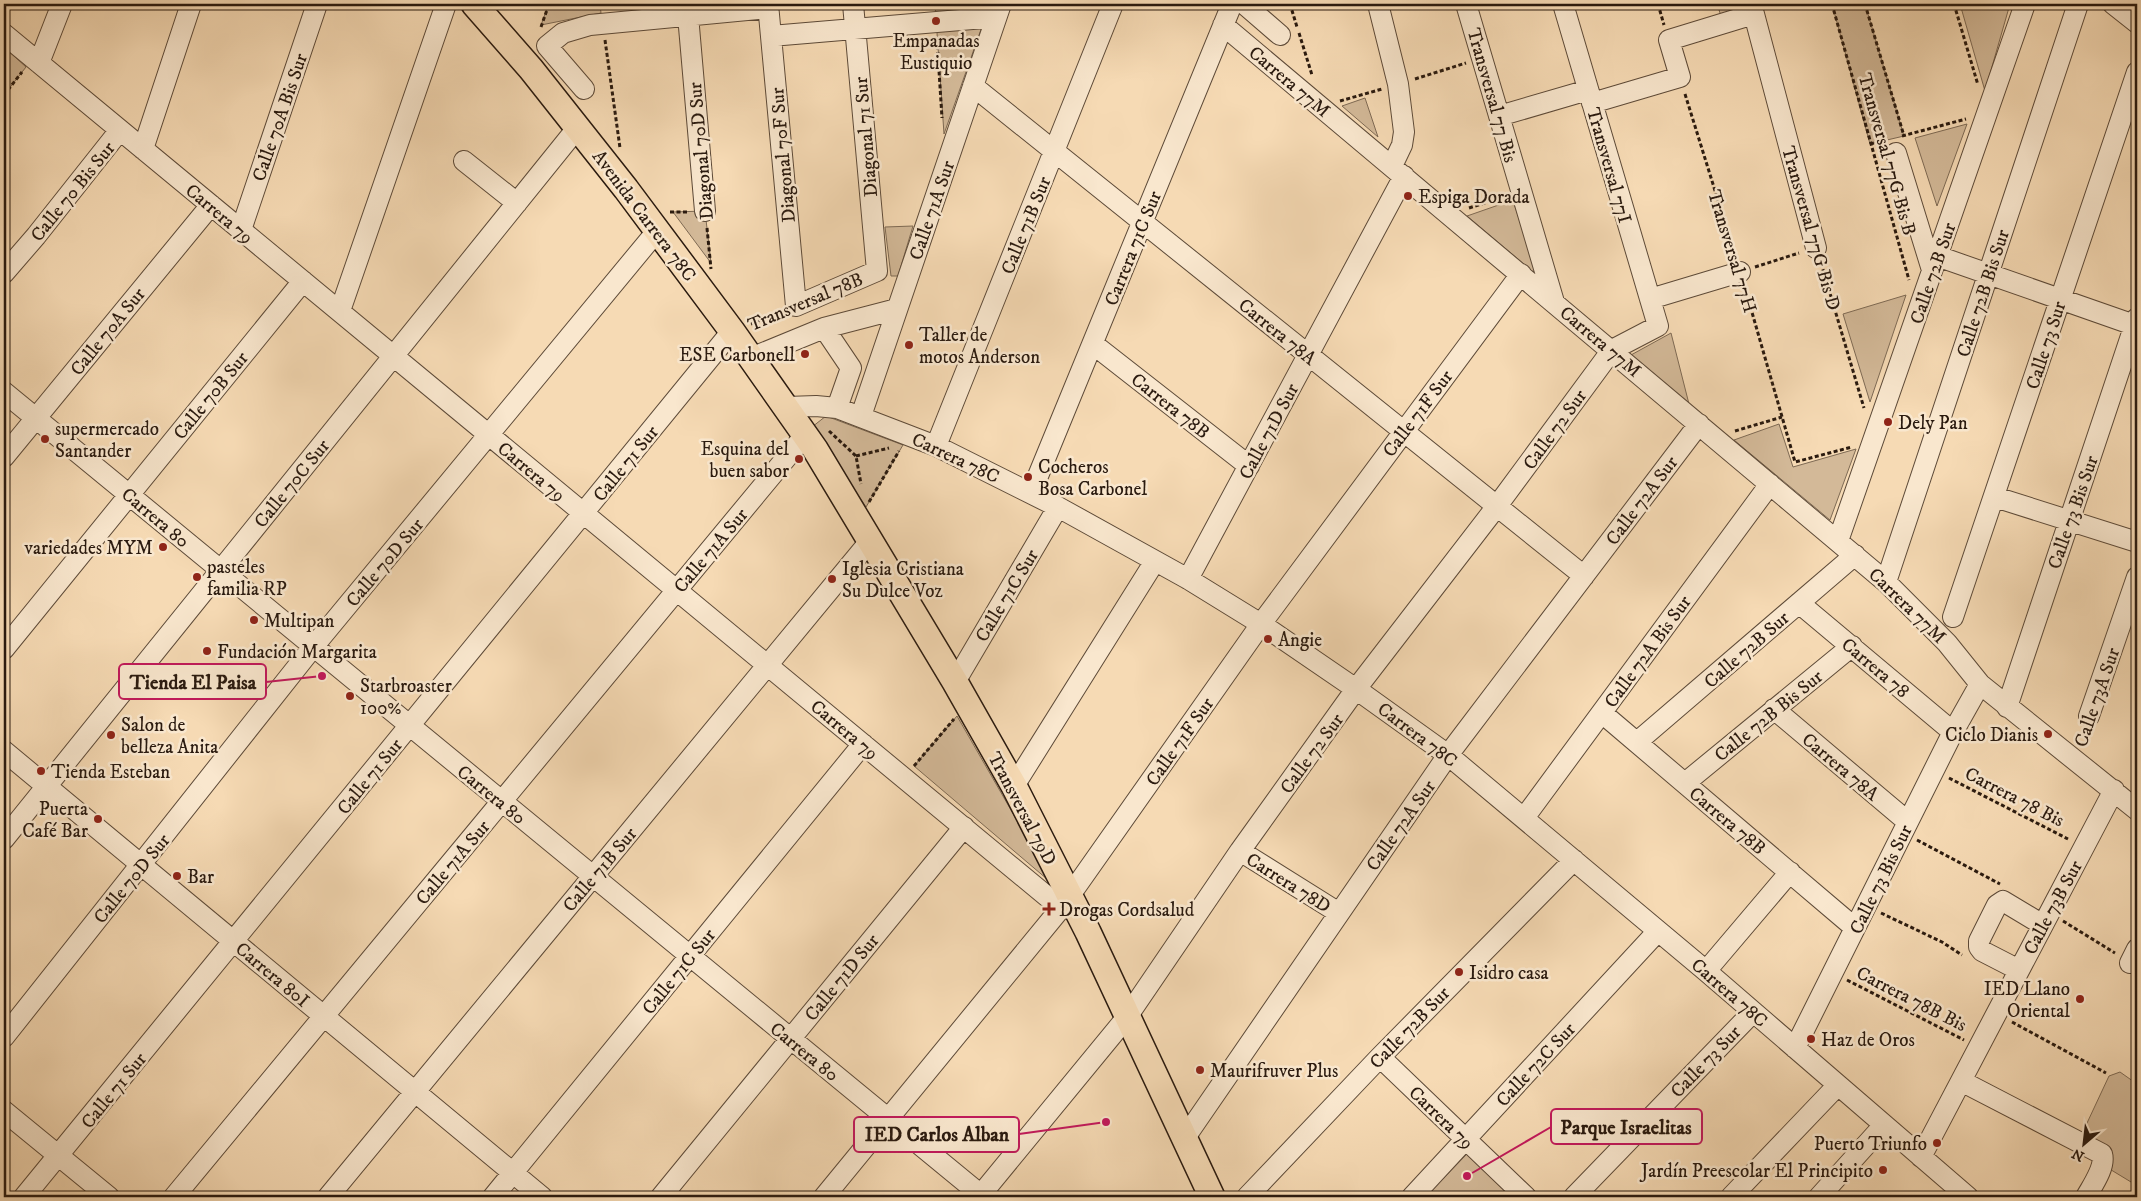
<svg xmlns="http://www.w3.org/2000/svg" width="2141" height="1201" viewBox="0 0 2141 1201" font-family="'IM FELL DW Pica',serif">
  <rect width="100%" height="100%" fill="#f6dab4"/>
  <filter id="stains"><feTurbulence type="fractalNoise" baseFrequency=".004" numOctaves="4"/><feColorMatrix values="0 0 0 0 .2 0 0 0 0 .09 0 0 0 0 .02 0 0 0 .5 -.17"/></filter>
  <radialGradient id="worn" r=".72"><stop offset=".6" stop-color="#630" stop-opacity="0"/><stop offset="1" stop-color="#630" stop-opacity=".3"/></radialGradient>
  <path fill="#d3b998" stroke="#7e6a54" d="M549,4H600L601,13L541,25Z
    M935,4H990L944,134Z
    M1717,4H1762L1721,16Z
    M1832,4H1865L1904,136L1870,144Z
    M1960,4H2010L1985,91Z
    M4,47L26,67L4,95Z
    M1365,98L1378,137L1342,106Z
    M1967,124L1937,206L1915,138Z
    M1513,200L1537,275L1467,216Z
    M705,211L711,263L673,212Z
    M913,226L898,276H891L885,227Z
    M1906,295L1870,402L1843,314Z
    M1671,333L1689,404L1631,355Z
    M826,416L903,445L866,507L812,427Z
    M1779,424L1793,467L1856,449L1830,520L1734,440Z
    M957,716L1054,885L914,766Z
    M2120,1072L2137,1084V1165L2131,1182L2103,1165L2080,1138L2109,1076Z
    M1467,1154L1511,1197H1425Z"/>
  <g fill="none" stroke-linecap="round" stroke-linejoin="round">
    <g stroke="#5d4a38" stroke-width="22">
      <path id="minor" d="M687,4L705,211
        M768,4L796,306L877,271L853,4
        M1244,4L1280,35
        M1378,4L1398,84L1404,132L1402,145L1392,166
        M1466,4L1554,302
        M1749,4L1754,14L1816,248
        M2113,4L2137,23
        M1223,25L1886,582L1947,643L1980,684L2137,810
        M4,34L1061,908
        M771,36L996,17
        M39,63L62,4
        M973,86L1584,576
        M584,89L547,46L563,33L590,25L769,8
        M1592,103L1680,77L1669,40L1754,14
        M1499,116L1588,90
        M143,149L191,4
        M1896,153L1932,270
        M464,161L517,203
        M241,230L317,4
        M1937,256L2137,326
        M4,273L36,236L120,130
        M1650,299L1740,272
        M340,311L446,4
        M824,328L897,309
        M1093,344L1249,466
        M751,358L824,328L851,368L837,408
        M4,392L981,1195
        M787,407L816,406L837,408L936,446L1058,507L1188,579L1261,624L1356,689L1448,755L1706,971L1968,1197
        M861,416L1001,4
        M936,446L1113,4
        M4,457L211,205
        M1031,493L1232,4
        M1995,497L2137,542
        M1838,541L2025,4
        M1188,579L1404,176
        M1886,582L2078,4
        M1799,603L1953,732
        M1953,617L2137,72
        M4,649L303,281
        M955,682L1058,507
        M2007,707L2137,318
        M1774,709L1908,822
        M1602,713L1855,928
        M2089,716L2137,577
        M1637,742L1855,555
        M4,751L542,1197
        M1685,783L1852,646
        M1014,786L1155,561
        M1524,818L1770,484
        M4,839L578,127
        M1240,851L1339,913
        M2130,963L2137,949
        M2019,970L1982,951L1979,947V941L1997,905L2003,901L2043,925
        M1706,971L1790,872
        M4,1037L313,647L657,231
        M1795,1048L1953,732L1980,684
        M1380,1057L1526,1197
        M1961,1081L2102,1154C2106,1167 2092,1186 2086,1197
        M4,1111L109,1197
        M1184,1139L1448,755L1699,424
        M1921,1157L2114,790
        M24,1197L732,331
        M174,1197L806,434
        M328,1197L870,541
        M493,1197L863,744
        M661,1197L964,827
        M824,1197L1061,908L1261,624L1521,274
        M979,1197L1127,1017L1240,851L1356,689L1497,506L1612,350L1658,326L1563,4
        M1247,1197L1380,1057L1574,860
        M1412,1197L1658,931
        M1574,1197L1753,1012
        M1731,1197L1838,1085
        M1819,1197L1884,1125"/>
    </g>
    <g stroke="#2a1a0f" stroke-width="28">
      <path id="major" d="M474,4L531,69L626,189L732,331L815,449L955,682L1014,786L1088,932L1212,1197"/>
    </g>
    <path stroke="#2a1a0f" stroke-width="3" stroke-dasharray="4 2.5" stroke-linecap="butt" d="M1290,4L1297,27
      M1658,4L1664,25
      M1832,4L1909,280
      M1865,4L1904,136
      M1954,4L1978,85
      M1771,8L1786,4
      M541,27L549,4
      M1299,33L1312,75
      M937,39L942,118
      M605,40L620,148
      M1415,79L1466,63
      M1685,94L1735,255
      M4,95L22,72
      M1340,101L1382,89
      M1902,136L1966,119
      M1870,144L1882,141
      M1469,208L1506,196
      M670,212H688
      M707,228L711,269
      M1821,263L1864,408
      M1755,267L1799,253
      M1745,288L1795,462L1852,447
      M751,324L780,312
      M829,431L856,456L861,484
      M1735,431L1782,417
      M856,456L889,448
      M869,502L899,451
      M914,766L954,719
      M1949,778L2068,839
      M1917,840L2000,884
      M1881,913L1942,942L1962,955
      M2063,921L2115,953
      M1847,980L1964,1040
      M2012,1022L2106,1073"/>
    <use href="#minor" stroke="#f9e7ce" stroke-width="20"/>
    <use href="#major" stroke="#f6dab4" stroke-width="25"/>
  </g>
  <g fill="#8f2418" stroke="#f9e7ce" stroke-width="2">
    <circle cx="936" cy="21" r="5"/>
    <circle cx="1408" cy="196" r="5"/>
    <circle cx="909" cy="345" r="5"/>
    <circle cx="805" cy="354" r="5"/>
    <circle cx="1888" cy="422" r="5"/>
    <circle cx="45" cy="439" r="5"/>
    <circle cx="799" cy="459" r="5"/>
    <circle cx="1028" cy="477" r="5"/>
    <circle cx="163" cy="547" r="5"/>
    <circle cx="197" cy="577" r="5"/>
    <circle cx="832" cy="579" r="5"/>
    <circle cx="254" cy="620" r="5"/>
    <circle cx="1268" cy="639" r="5"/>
    <circle cx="207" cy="651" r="5"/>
    <circle cx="350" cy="696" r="5"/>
    <circle cx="2048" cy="734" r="5"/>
    <circle cx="111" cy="735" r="5"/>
    <circle cx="41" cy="771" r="5"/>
    <circle cx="98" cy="819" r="5"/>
    <circle cx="177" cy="876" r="5"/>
    <path d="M1046.5 901.5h5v5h5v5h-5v5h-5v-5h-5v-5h5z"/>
    <circle cx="1459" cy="972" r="5"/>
    <circle cx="2080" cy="999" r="5"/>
    <circle cx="1811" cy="1039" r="5"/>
    <circle cx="1200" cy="1070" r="5"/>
    <circle cx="1937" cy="1143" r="5"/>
    <circle cx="1883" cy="1170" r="5"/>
  </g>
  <g text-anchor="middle" stroke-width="5" stroke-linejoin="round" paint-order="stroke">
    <g font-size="19" fill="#2a1a0f" stroke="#f9e7ce" text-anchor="start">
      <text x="936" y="47" text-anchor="middle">Empanadas<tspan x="936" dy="22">Eustiquio</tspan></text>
      <text x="1418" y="203">Espiga Dorada</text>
      <text x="919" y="341">Taller de<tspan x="919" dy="22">motos Anderson</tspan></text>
      <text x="795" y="361" text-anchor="end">ESE Carbonell</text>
      <text x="1898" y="429">Dely Pan</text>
      <text x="55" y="435">supermercado<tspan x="55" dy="22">Santander</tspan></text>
      <text x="789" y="455" text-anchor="end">Esquina del<tspan x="789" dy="22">buen sabor</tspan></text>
      <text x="1038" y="473">Cocheros<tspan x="1038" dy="22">Bosa Carbonel</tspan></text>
      <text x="153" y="554" text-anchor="end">variedades MYM</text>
      <text x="207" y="573">pasteles<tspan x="207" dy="22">familia RP</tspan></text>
      <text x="842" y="575">Iglesia Cristiana<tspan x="842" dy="22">Su Dulce Voz</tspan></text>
      <text x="264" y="627">Multipan</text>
      <text x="1278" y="646">Angie</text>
      <text x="217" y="658">Fundación Margarita</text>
      <text x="360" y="692">Starbroaster<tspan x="360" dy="22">100%</tspan></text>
      <text x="121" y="731">Salon de<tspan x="121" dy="22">belleza Anita</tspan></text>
      <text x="2038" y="741" text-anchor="end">Ciclo Dianis</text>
      <text x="51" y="778">Tienda Esteban</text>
      <text x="88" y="815" text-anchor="end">Puerta<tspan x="88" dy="22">Café Bar</tspan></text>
      <text x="187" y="883">Bar</text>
      <text x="1059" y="916">Drogas Cordsalud</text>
      <text x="1469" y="979">Isidro casa</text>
      <text x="2070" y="995" text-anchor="end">IED Llano<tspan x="2070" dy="22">Oriental</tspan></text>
      <text x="1821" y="1046">Haz de Oros</text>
      <text x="1210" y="1077">Maurifruver Plus</text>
      <text x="1927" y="1150" text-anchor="end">Puerto Triunfo</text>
      <text x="1873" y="1177" text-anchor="end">Jardín Preescolar El Principito</text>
    </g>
    <g font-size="19" fill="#2a1a0f" stroke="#f9e7ce">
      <text transform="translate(1290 81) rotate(40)" y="7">Carrera 77M</text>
      <text transform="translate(1493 95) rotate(74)" y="7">Transversal 77 Bis</text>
      <text transform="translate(279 117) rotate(-71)" y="7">Calle 70A Bis Sur</text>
      <text transform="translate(865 137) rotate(-95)" y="7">Diagonal 71 Sur</text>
      <text transform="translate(700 151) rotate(-95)" y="7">Diagonal 70D Sur</text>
      <text transform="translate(1888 154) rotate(74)" y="7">Transversal 77G Bis B</text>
      <text transform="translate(782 155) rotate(-95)" y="7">Diagonal 70F Sur</text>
      <text transform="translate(1610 165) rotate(74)" y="7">Transversal 77I</text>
      <text transform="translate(72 191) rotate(-51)" y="7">Calle 70 Bis Sur</text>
      <text transform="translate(931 210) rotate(-71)" y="7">Calle 71A Sur</text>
      <text transform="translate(220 213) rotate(40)" y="7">Carrera 79</text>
      <text transform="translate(645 215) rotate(53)" y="7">Avenida Carrera 78C</text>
      <text transform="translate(1025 225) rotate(-68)" y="7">Calle 71B Sur</text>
      <text transform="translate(1812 228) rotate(74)" y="7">Transversal 77G Bis D</text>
      <text transform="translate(1132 248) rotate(-68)" y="7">Carrera 71C Sur</text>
      <text transform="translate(1733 251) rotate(73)" y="7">Transversal 77H</text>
      <text transform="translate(1932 273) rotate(-71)" y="7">Calle 72B Sur</text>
      <text transform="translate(1982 293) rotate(-72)" y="7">Calle 72B Bis Sur</text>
      <text transform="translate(805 301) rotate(-23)" y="7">Transversal 78B</text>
      <text transform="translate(107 331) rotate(-51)" y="7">Calle 70A Sur</text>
      <text transform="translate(1278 331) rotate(39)" y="7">Carrera 78A</text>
      <text transform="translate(1601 341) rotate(40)" y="7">Carrera 77M</text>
      <text transform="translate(2045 345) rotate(-72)" y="7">Calle 73 Sur</text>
      <text transform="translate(210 395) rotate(-51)" y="7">Calle 70B Sur</text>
      <text transform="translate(1171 405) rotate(38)" y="7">Carrera 78B</text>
      <text transform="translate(1417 413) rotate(-53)" y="7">Calle 71F Sur</text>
      <text transform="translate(1554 429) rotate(-54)" y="7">Calle 72 Sur</text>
      <text transform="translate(1268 431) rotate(-62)" y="7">Calle 71D Sur</text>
      <text transform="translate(956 457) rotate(25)" y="7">Carrera 78C</text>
      <text transform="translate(625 463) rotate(-51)" y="7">Calle 71 Sur</text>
      <text transform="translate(532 471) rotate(40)" y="7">Carrera 79</text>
      <text transform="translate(291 483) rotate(-51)" y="7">Calle 70C Sur</text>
      <text transform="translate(1641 500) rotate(-53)" y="7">Calle 72A Sur</text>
      <text transform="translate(2072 512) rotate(-71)" y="7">Calle 73 Bis Sur</text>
      <text transform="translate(156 517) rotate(40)" y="7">Carrera 80</text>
      <text transform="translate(710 550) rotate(-50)" y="7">Calle 71A Sur</text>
      <text transform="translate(384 562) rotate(-50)" y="7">Calle 70D Sur</text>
      <text transform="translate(1006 595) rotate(-59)" y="7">Calle 71C Sur</text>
      <text transform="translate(1908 605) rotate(44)" y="7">Carrera 77M</text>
      <text transform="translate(1746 649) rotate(-41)" y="7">Calle 72B Sur</text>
      <text transform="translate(1647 651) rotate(-54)" y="7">Calle 72A Bis Sur</text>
      <text transform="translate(1876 667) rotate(40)" y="7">Carrera 78</text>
      <text transform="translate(2096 697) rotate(-71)" y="7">Calle 73A Sur</text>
      <text transform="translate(1768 715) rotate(-39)" y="7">Calle 72B Bis Sur</text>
      <text transform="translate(845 729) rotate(40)" y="7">Carrera 79</text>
      <text transform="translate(1418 734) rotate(37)" y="7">Carrera 78C</text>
      <text transform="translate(1179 741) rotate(-55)" y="7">Calle 71F Sur</text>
      <text transform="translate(1311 753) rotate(-54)" y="7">Calle 72 Sur</text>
      <text transform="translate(1841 766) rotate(40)" y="7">Carrera 78A</text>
      <text transform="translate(369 776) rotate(-51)" y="7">Calle 71 Sur</text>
      <text transform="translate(492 794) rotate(39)" y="7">Carrera 80</text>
      <text transform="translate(2015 796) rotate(27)" y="7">Carrera 78 Bis</text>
      <text transform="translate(1023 808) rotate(62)" y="7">Transversal 79D</text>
      <text transform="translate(1728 820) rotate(40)" y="7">Carrera 78B</text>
      <text transform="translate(1400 825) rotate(-55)" y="7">Calle 72A Sur</text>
      <text transform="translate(452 862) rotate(-50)" y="7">Calle 71A Sur</text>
      <text transform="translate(599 869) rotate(-50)" y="7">Calle 71B Sur</text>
      <text transform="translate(131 878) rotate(-51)" y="7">Calle 70D Sur</text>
      <text transform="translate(1880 879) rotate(-64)" y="7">Calle 73 Bis Sur</text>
      <text transform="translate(1289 882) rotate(32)" y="7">Carrera 78D</text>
      <text transform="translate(2052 907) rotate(-62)" y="7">Calle 73B Sur</text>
      <text transform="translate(678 971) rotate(-51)" y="7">Calle 71C Sur</text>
      <text transform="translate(273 974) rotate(40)" y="7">Carrera 80I</text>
      <text transform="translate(841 977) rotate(-51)" y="7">Calle 71D Sur</text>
      <text transform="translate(1730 992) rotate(41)" y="7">Carrera 78C</text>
      <text transform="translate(1912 998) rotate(27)" y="7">Carrera 78B Bis</text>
      <text transform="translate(1409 1027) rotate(-46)" y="7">Calle 72B Sur</text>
      <text transform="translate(805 1051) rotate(39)" y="7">Carrera 80</text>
      <text transform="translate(1705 1061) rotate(-46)" y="7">Calle 73 Sur</text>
      <text transform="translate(1535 1064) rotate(-47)" y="7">Calle 72C Sur</text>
      <text transform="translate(113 1090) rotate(-51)" y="7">Calle 71 Sur</text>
      <text transform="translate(1442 1117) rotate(44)" y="7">Carrera 79</text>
    </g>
  </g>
  <path fill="none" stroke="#c2185b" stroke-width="2" d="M322 676L266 682M1467 1176L1551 1127M1106 1122L1019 1134"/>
  <g fill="#c2185b" stroke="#f9e7ce" stroke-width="2">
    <circle cx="322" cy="676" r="5"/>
    <circle cx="1467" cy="1176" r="5"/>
    <circle cx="1106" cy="1122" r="5"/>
  </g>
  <g fill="#f9e7ce" stroke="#c2185b" stroke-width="2">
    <rect x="119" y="664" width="147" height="35" rx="5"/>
    <rect x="1551" y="1109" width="151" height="35" rx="5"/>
    <rect x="854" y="1117" width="165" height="35" rx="5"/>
  </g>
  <g font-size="20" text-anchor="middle" font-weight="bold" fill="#2a1a0f">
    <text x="193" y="689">Tienda El Paisa</text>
    <text x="1626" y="1134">Parque Israelitas</text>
    <text x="937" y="1141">IED Carlos Alban</text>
  </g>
  <rect width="2141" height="1201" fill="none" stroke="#f6dab4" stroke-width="20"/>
  <rect x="5" y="5" width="2131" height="1191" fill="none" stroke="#2a1a0f" stroke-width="2.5"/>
  <rect x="10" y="10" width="2121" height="1181" fill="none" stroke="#2a1a0f"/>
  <g transform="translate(2084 1144) rotate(208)" stroke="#f9e7ce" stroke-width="4" paint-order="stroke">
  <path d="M0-4L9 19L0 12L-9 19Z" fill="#2a1a0f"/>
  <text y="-8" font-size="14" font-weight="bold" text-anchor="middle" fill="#2a1a0f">N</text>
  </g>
  <rect width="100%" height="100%" filter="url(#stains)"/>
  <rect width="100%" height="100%" fill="url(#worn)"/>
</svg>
